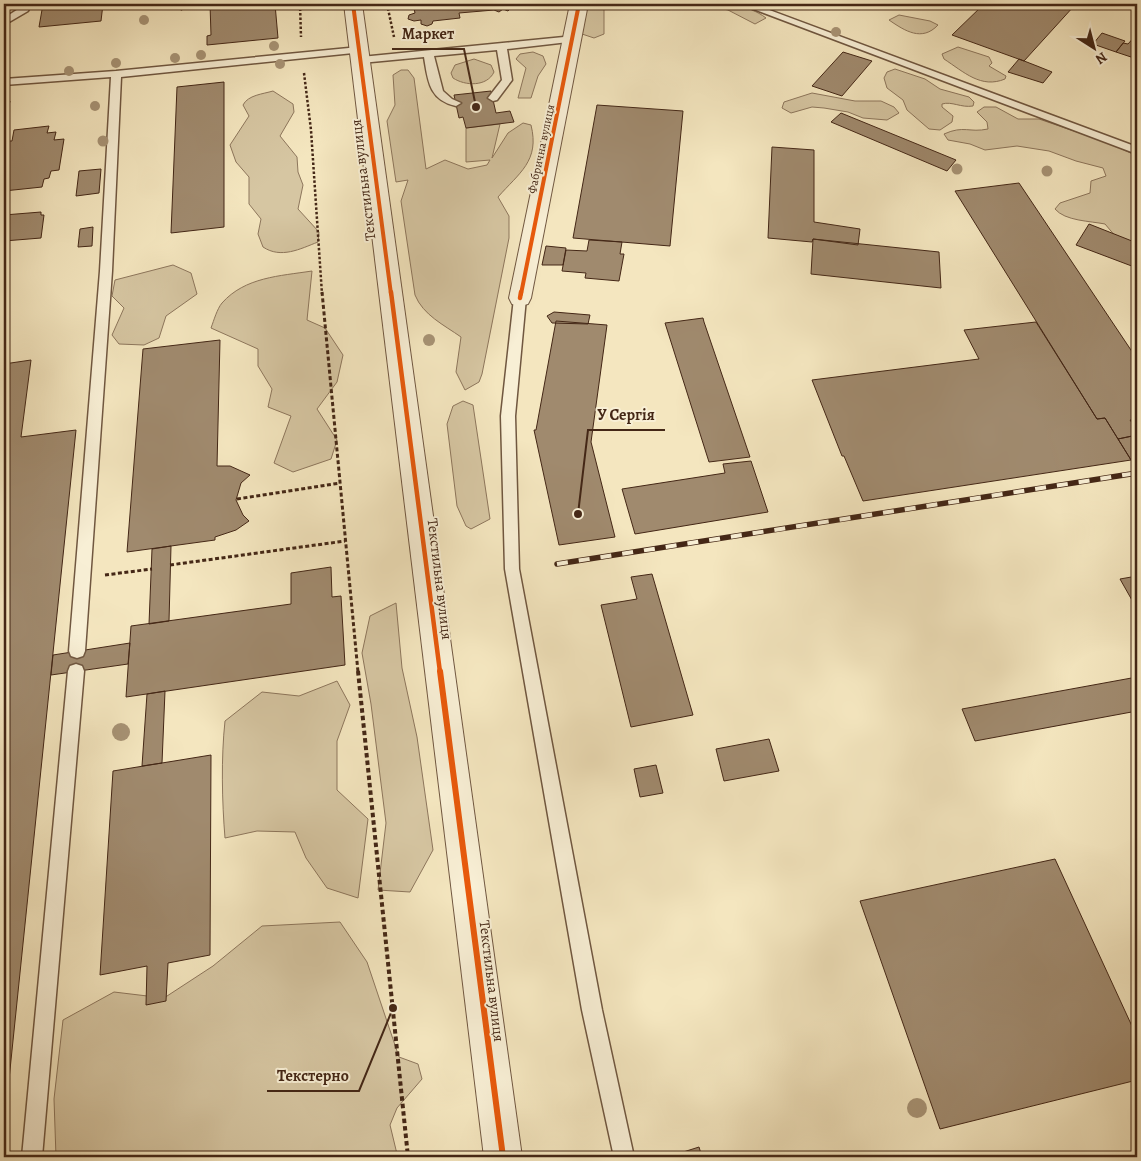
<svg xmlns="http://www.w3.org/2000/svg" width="1141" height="1161" viewBox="0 0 1141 1161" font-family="Alegreya,serif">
  <rect width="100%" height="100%" fill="#f4e6bf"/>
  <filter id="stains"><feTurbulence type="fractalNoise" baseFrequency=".004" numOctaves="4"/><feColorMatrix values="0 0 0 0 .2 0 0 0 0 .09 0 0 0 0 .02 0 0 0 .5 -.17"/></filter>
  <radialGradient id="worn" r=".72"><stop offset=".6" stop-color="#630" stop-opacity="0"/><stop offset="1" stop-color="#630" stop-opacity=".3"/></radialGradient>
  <path fill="#d6c6a2" stroke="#8d765c" d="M584,4H606L604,9V34L594,38L579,33L577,29Z
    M702,4C724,4 748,4 766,18L755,24L728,10Z
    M899,15L930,21L938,25C922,42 905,31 889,20Z
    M958,47L989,57L992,63L989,66L1006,76L1005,79C981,89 964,72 944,59L942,54Z
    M533,52L543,56L546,64L538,76L531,98H518L526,68L516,59L520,54Z
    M474,59L491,65L494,72C487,87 465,86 453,78L451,73L455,65Z
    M895,69L925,79L940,89L969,97L974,102L973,106C961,108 952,101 942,104V107L953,116L952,122L940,130L929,129L907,110L903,100L887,88L884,78L887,72Z
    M401,70H408L414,78L426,169L445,160L468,169L487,165L490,160L466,162V128L500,124L492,158L508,133L523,123L531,125C540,161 519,173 498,197L509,216V238L482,374L479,382L465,390L456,372L461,337C444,325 423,315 415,295L401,201L408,180L396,182L387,121L395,105L393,75Z
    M273,91L293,104L294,112L280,136L297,157L298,172L303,185L298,209L319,232L318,242C300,249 281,259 263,247L258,234L261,219L249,204V177L236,162L230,145L249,116L243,105C248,95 263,94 273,91Z
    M812,93L855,101H881L894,107L899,113L887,120L863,118L848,112L824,108L812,107L791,113L782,108L784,102Z
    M984,107H996L1018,119H1039L1109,143L1137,156V236L1129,245L1122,244L1105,224C1090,221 1065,221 1055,209L1060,203L1090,193L1091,181L1106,176L1103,168L1076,161L1049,151L1017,146L985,150L970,144L948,140L944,134C964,125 969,133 988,129L987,122L977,112Z
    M173,265L191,273L197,294L166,316L159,338L144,345L119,344L112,335L124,308L112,296L115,280Z
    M312,271L307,320L325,328L343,355L337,382L317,409L337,440L331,459L293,472L274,463L291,416L268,407L272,389L258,366V349L211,328C214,320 217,309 222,303C245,277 280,276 312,271Z
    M463,401L473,405L490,519L471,529L466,526L457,506L447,424L453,406Z
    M396,603L402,668L417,737L433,850L410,892L378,890L386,823L371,704L362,653L370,616Z
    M337,681L350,705L337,741V790L368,819L358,898L327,888L306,858L295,832L257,831L225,838C222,802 221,758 225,721L262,692L299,696Z
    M340,922L367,962L399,1057L418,1064L422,1079L397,1108L390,1125L397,1154L428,1157H56L54,1099L63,1020L114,992L164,998L213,966L262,926Z"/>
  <path fill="#a08a6e" stroke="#442716" d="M43,4H103L101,21L39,27Z
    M210,4H275L278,38L207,45V36L211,35Z
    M413,4H529V6L517,9L511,8L508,11L503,9L499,12L494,10L459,13L460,18L433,21L432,24L427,26L421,24V20L414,21L408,19L409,15L415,13Z
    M984,4H1069L1074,6L1024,61L952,35Z
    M1102,33L1125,41L1116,52L1093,44Z
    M1137,34V59L1116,52L1123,43L1128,44Z
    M843,52L872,61L842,96L812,86Z
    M1019,59L1037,66L1052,72L1043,83L1008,72Z
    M224,82V227L171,233L177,87Z
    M491,91L496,113L510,111L514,122L466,128L463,117L459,118L454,95Z
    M4,101H10L4,127Z
    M597,105L683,111L670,246L573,238Z
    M841,113L956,160L947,171L831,122Z
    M49,126L47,133L56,132L54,140L64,139L59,170L51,171L49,178L44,179L42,187L4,191V141H12L14,130Z
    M772,147L814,150V222L860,229L858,245L813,239L812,242L768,238Z
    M101,169L99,193L76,196L79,171Z
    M1019,183L1137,359V419L1130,420L1137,430V435L1118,439L1105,418L1097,419L955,191Z
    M41,212V215H44L41,238L4,241V215Z
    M1089,224L1137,243V268L1076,245Z
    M93,227L92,246L78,247L80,229Z
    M813,239L939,252L941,288L811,274Z
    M589,240L622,242L620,254H624L619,281L585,278L586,273L562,271L566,250L587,251Z
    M546,246L566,248L563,265H542Z
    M554,312L590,315L588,324L552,323L547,316Z
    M703,318L704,322L750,457L709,462L665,323Z
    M556,321L607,325L591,442L615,537L559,545L534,430H536Z
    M1036,322L1097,419L1105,418L1131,460L863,501L844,456H842L812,380L979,359L964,330Z
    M220,340L217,466H230L250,475L241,483L236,500L243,515L249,521L236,530L215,537V540L127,552L143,349Z
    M31,360L21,437L76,430L4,1128V364Z
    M1137,435V463H1133L1118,439Z
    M751,461L768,512L635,534L622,489L725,473L723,464Z
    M171,546L169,621L149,624L152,549Z
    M331,567L332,597L341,596L345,665L126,697L131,626L291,604V573Z
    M652,574L693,715L631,727L601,605L637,599L631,577Z
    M1137,576V609L1120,579Z
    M130,643L128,664L51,675L53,655Z
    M1137,677V711L975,741L962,709Z
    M165,691L162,763L142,766L147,694Z
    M769,739L779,771L724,781L716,749Z
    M211,755L210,955L168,963L166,1001L146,1005L147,966L100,975L113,771Z
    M656,765L663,793L640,797L634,769Z
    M1055,859L1137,1037V1080L940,1129L860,901Z
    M699,1147L702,1157H678L677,1154Z"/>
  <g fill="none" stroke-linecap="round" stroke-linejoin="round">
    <g stroke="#705740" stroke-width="3">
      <path id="service" d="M21,4H31L28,11L4,25V18L20,8Z
        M740,4H753L1137,147V154Z
        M574,36L579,39L577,41L507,49L512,80L497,100L493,101L488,98L502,80L497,50L434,56L443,91L452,99L461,103L456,106C429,100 428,81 424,57L361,63L356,60L361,57Z
        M359,47L363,48V52L121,77L112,271L85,651L83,656L77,658L71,656L69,651L100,271L111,77L4,85V79L116,71Z
        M520,294L526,298L515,416L519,569L602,1010L634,1157H614L582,1010L505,569L501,416L514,298Z
        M76,664L82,666L84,671L42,1157H22L68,671L70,666Z"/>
    </g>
    <g stroke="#705740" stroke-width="2">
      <path id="minor" d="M570,4H588L531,298L528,304L520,306L512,304L509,298Z"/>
    </g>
    <g stroke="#705740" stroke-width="2">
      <path id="tertiary" d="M344,4H362L522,1157H484Z"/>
    </g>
    <path stroke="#442716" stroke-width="2.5" stroke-dasharray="2.5 2" stroke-linecap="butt" d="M179,4L183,12
      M300,4L301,37
      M387,4L394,37
      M304,73L311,130L322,294"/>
    <path stroke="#442716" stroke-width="3" stroke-dasharray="4 2.5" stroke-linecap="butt" d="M322,292L358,672
      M237,499L340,483
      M170,565L345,541
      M105,575L152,569"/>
    <path stroke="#442716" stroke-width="4" stroke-dasharray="4.5 3" stroke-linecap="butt" d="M358,671L408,1157"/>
    <use href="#service" fill="#f8efd5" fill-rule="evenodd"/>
    <use href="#minor" fill="#f8efd5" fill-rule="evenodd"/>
    <use href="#tertiary" fill="#f8efd5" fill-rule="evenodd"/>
    <g stroke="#442716" stroke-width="5.5">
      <path id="rail" d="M557,564L1137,473"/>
    </g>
    <use href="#rail" stroke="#f8efd5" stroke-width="4" stroke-dasharray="11" stroke-linecap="butt"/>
    <g stroke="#f8efd5" stroke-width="6">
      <path id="cycleway-far2" d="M353,4L391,294
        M521,294L579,4"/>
    </g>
    <g stroke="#f8efd5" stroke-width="8">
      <path id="cycleway-far1" d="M391,292L440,672
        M520,298L521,292"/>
    </g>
    <g stroke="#f8efd5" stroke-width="9">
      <path id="cycleway" d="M440,671L503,1157"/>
    </g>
    <use href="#cycleway-far2" stroke="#e8590c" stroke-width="4"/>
    <use href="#cycleway-far1" stroke="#e8590c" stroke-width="4.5"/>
    <use href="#cycleway" stroke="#e8590c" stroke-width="6"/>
  </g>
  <g fill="#a79375">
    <circle cx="144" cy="20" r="5"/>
    <circle cx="836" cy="32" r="5"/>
    <circle cx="274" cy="46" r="5"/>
    <circle cx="201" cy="55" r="5"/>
    <circle cx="175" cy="58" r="5"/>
    <circle cx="116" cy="63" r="5"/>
    <circle cx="280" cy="64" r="5"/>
    <circle cx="69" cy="71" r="5"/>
    <circle cx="95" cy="106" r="5"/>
    <circle cx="103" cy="141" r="5.5"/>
    <circle cx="957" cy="169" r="5.5"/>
    <circle cx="1047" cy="171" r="5.5"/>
    <circle cx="429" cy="340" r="6"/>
    <circle cx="121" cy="732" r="9"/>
    <circle cx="917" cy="1108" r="10"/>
  </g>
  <g text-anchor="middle" stroke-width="4" stroke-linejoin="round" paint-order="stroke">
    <g font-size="12" fill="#442716" stroke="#f8efd5">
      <text transform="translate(541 149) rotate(-78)" y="4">Фабрична вулиця</text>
    </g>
    <g font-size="15" fill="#442716" stroke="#f8efd5">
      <text transform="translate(363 180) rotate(-97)" y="5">Текстильна вулиця</text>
      <text transform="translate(440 579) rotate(83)" y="5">Текстильна вулиця</text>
      <text transform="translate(492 981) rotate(83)" y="5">Текстильна вулиця</text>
    </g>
  </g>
  <path fill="none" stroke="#442716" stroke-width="2" d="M476 107L464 49H392M578 514L588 430H665M393 1008L359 1091H267"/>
  <g fill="#442716" stroke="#f8efd5" stroke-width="2">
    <circle cx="476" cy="107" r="5"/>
    <circle cx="578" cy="514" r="5"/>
    <circle cx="393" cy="1008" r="5"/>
  </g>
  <g font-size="16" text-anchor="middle" font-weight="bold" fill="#442716" stroke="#f8efd5" stroke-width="4" stroke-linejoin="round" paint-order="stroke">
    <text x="428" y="39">Маркет</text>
    <text x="626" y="420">У Сергія</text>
    <text x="313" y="1081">Текстерно</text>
  </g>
  <rect width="1141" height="1161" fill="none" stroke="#f4e6bf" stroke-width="20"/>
  <rect x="5" y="5" width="1131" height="1151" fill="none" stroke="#442716" stroke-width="2.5"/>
  <rect x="10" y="10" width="1121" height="1141" fill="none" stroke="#442716"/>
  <g transform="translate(1094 48) rotate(144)" stroke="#f8efd5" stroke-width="4" paint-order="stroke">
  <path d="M0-4L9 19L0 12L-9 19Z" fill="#442716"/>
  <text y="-8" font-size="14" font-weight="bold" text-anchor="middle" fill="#442716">N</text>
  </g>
  <rect width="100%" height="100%" filter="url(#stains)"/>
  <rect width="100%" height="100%" fill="url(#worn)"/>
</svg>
